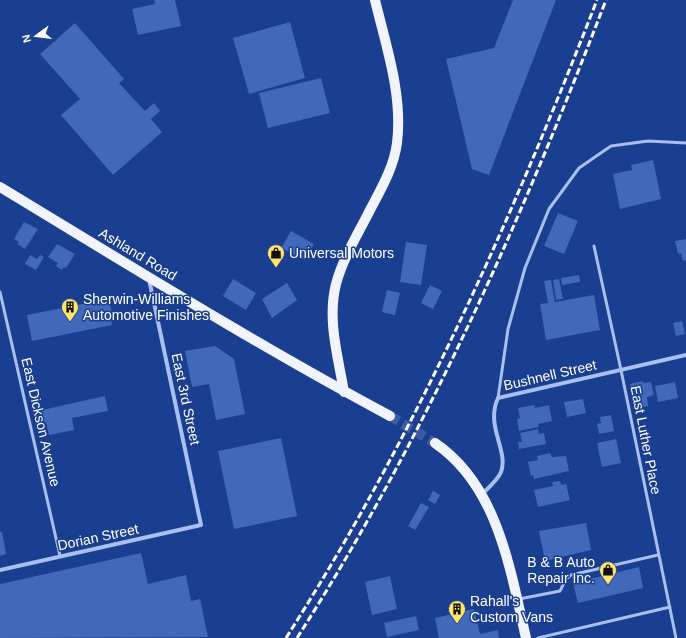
<svg xmlns="http://www.w3.org/2000/svg" width="686" height="638" viewBox="0 0 686 638" font-family="Helvetica,sans-serif">
  <rect width="100%" height="100%" fill="#1a3e90"/>
  <path fill="#4268b9" d="M154,0H175L181,26L138,35L132,9L155,4Z
    M513,0H556L489,175L472,169L446,59L494,48Z
    M290,22L305,78L249,94L233,38Z
    M75,23L124,79L119,83L145,111L154,103L160,111L151,119L162,132L113,175L61,115L80,99L40,54Z
    M321,78L330,113L268,128L259,93Z
    M653,160L661,199L620,209L613,174L632,170L631,165Z
    M558,213L578,221L564,254L544,246Z
    M24,222L38,229L25,249L17,244L19,242L14,239Z
    M291,231L314,244L305,260L281,248Z
    M686,239V260L683,261L681,253L678,254L675,241Z
    M406,242L427,245L421,285L400,282Z
    M57,244L75,254L66,268L64,267L62,270L56,266L58,263L48,257Z
    M30,255L37,259L40,255L44,257L36,270L25,264Z
    M579,275L580,282L562,285L561,278Z
    M233,279L256,293L246,310L223,296Z
    M559,279L563,299L556,300L553,280Z
    M551,280L555,302L594,295L600,330L546,340L540,304L548,303L544,281Z
    M287,283L297,300L272,318L262,299Z
    M430,285L442,291L433,309L421,303Z
    M387,290L400,293L395,315L382,312Z
    M107,299L109,305L110,304L113,319H111L112,325L32,341L27,315Z
    M682,321L685,334L676,336L673,323Z
    M215,346L234,359L245,414L216,420L209,384L192,387L185,351Z
    M643,381V383L651,382L654,395L647,397L648,406L637,409L630,384Z
    M675,382L678,398L658,402L655,386Z
    M105,396L108,411L72,418L74,430L49,435L46,422L36,424L33,412Z
    M583,399L586,413L567,417L564,402Z
    M534,405L535,408L549,405L552,421L538,424L539,427L519,431L517,419L520,418L518,408Z
    M611,415L614,431L599,434L597,424L601,423L600,417Z
    M538,429L539,434L544,433L546,444L519,449L518,442H522L520,433Z
    M281,438L297,516L234,529L218,451Z
    M616,439L621,463L602,467L597,443Z
    M550,453L552,457L566,456L569,471L534,479L533,475L531,476L528,462L538,460L537,456Z
    M560,481L561,485L566,484L570,500L538,507L534,490L553,486L552,482Z
    M433,491L440,495L435,504L428,500Z
    M421,503L429,507L415,530L408,526Z
    M586,523L591,550L545,561L539,531Z
    M0,532H2L6,554L0,556Z
    M141,553L148,584L186,575L191,601L200,599L208,637L0,638V584Z
    M639,567L643,588L578,603L573,583Z
    M390,576L397,609L372,615L365,582Z
    M474,609L480,634L498,630L499,638H439L435,618Z
    M416,616L419,630L387,637L384,623Z"/>
  <g fill="none" stroke-linecap="round" stroke-linejoin="round">
    <path stroke="#3c5ba1" stroke-width="10" stroke-dasharray="10 5" stroke-linecap="butt" d="M390,416L435,443"/>
    <path stroke="#a8bfef" stroke-width="3" d="M594,246L621,370L676,638
      M0,292L60,556
      M498,398L508,329L525,268L549,209L579,168L611,146L648,141L686,143
      M519,599L560,591L566,579L571,575L658,555
      M538,638L670,607"/>
    <path stroke="#a8bfef" stroke-width="4" d="M482,494C489,487 497,481 501,472C509,451 485,426 498,398L686,355
      M0,570L201,525L149,279"/>
    <path stroke="#f0f4ff" stroke-width="10" d="M0,187C129,265 257,345 390,416
      M344,392C338,356 327,320 336,284C343,258 358,234 370,210C381,189 394,167 397,143C403,95 386,46 375,0
      M435,443C498,486 510,569 526,638"/>
    <path stroke="#fff" stroke-width="3" stroke-dasharray="7 3" stroke-linecap="butt" d="M286,638C414,438 511,221 597,0
      M297,638C425,438 521,221 606,0"/>
  </g>
  <defs>
    <g id="shop-pin" transform="scale(0.9)"><path d="M0 17L-7.5 6A9.5 9.5 0 1 1 7.5 6Z" fill="#ffe666" stroke="#1a3e90"/><path d="M-5-2.5h2.3a2.7 3.5 0 0 1 5.4 0H5L5.5 6h-11ZM-1.5-2.5h3a1.5 2.3 0 0 0-3 0Z" fill="#111"/></g>
    <g id="building-pin" transform="scale(0.9)"><path d="M0 17L-7.5 6A9.5 9.5 0 1 1 7.5 6Z" fill="#ffe666" stroke="#1a3e90"/><path d="M-4-6H4V6H1V3H-1V6H-4ZM-2.5-4.3h1.7v1.8h-1.7ZM.8-4.3h1.7v1.8H.8ZM-2.5-1h1.7V.8h-1.7ZM.8-1h1.7V.8H.8Z" fill="#111"/></g>
  </defs>
  <g fill-rule="evenodd">
    <use href="#shop-pin" x="276" y="253"/>
    <use href="#building-pin" x="70" y="307"/>
    <use href="#shop-pin" x="608" y="570"/>
    <use href="#building-pin" x="457" y="609"/>
  </g>
  <g text-anchor="middle" stroke-width="3" stroke-linejoin="round" paint-order="stroke">
    <g font-size="14" fill="#fff" stroke="#1a3e90" text-anchor="start">
      <text x="289" y="258">Universal Motors</text>
      <text x="83" y="304">Sherwin-Williams<tspan x="83" dy="16">Automotive Finishes</tspan></text>
      <text x="595" y="567" text-anchor="end">B &amp; B Auto<tspan x="595" dy="16">Repair Inc.</tspan></text>
      <text x="470" y="606">Rahall's<tspan x="470" dy="16">Custom Vans</tspan></text>
    </g>
    <g font-size="14" fill="#fff" stroke="#1a3e90">
      <text transform="translate(138 254) rotate(31)" y="5">Ashland Road</text>
      <text transform="translate(550 375) rotate(-13)" y="5">Bushnell Street</text>
      <text transform="translate(186 399) rotate(78)" y="5">East 3rd Street</text>
      <text transform="translate(41 422) rotate(77)" y="5">East Dickson Avenue</text>
      <text transform="translate(646 440) rotate(79)" y="5">East Luther Place</text>
      <text transform="translate(98 537) rotate(-12)" y="5">Dorian Street</text>
    </g>
  </g>
  <g transform="translate(36 36) rotate(255)" stroke="#1a3e90" stroke-width="3" paint-order="stroke">
  <path d="M0-3L7 15L0 10L-7 15Z" fill="#ffffff"/>
  <text y="-6" font-size="11" font-weight="bold" text-anchor="middle" fill="#ffffff">N</text>
  </g>
</svg>
